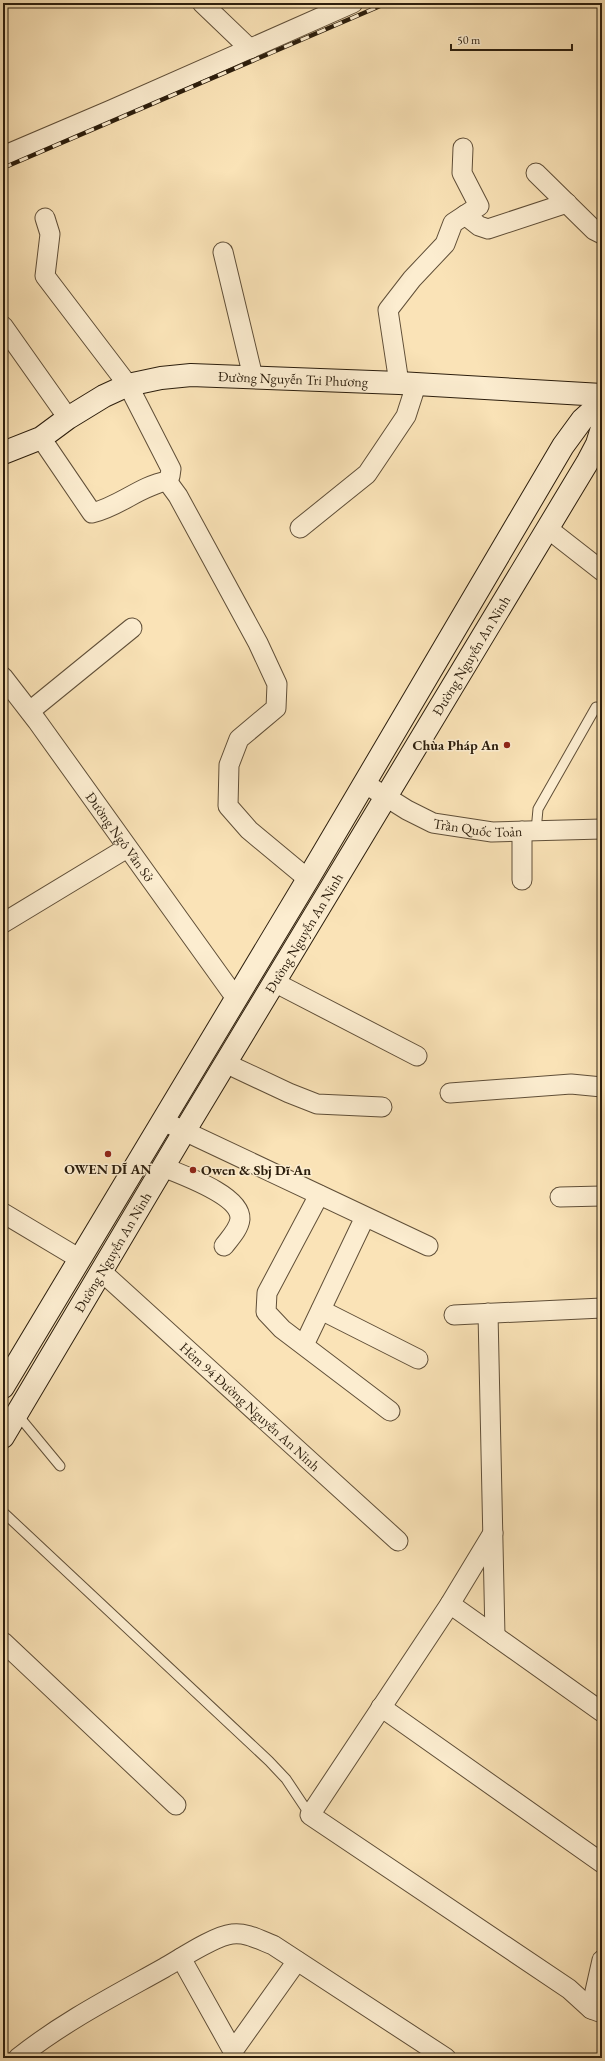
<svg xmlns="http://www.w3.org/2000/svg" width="605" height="2061" viewBox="0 0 605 2061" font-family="'EB Garamond',serif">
  <rect width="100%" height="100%" fill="#fae3b7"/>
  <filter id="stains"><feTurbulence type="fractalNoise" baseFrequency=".005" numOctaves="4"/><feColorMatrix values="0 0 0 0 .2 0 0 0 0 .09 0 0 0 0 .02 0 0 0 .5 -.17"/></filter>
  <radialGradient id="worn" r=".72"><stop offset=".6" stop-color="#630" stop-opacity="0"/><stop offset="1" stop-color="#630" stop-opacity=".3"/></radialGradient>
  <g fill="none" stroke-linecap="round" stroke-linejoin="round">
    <g stroke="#604f38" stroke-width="11">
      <path id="lane" d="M536,831L538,809L596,707L602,711
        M17,1414L60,1466
        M3,1512L269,1761L286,1779L310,1815"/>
    </g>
    <g stroke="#604f38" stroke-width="21">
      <g id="street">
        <path d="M202,3L250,49"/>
        <path d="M3,156L111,110L353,3"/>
        <path d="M536,173L594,230L602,234"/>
        <path d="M465,215L479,226L488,229L567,203"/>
        <path d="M45,218L50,234L45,276L128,385L171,469L170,476L167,481"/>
        <path d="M223,252L253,377"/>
        <path d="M3,326L68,418"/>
        <path d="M399,383L388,310L412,279L445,244L453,223L479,206L462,173L463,148"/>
        <path d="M41,438L92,513C119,507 140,486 167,481L178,496L258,643L277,684L276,708L239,739L229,765L228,806L249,830L308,879"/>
        <path d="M300,528L367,474L406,416L416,385"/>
        <path d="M547,528L602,571"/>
        <path id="s1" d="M3,677L37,721L235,997"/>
        <path d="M30,711L132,628"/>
        <path id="s2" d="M364,783L407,810L433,823L492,832L602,829"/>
        <path d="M522,831V880"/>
        <path d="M3,923L127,848"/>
        <path d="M274,982L417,1056"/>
        <path d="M225,1063L289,1093L317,1104L382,1107"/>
        <path d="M450,1093L571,1084L602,1087"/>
        <path d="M163,1121L428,1246"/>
        <path d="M163,1167C182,1175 241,1195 240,1219C239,1229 230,1238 224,1246"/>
        <path d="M319,1195L267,1293L266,1312L282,1329L390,1411"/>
        <path d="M560,1197L602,1196"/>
        <path d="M3,1213L80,1259"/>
        <path id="s3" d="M102,1272L398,1541"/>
        <path d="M321,1310L418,1359"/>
        <path d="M488,1313L495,1636"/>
        <path d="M454,1315L602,1308"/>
        <path d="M304,1345L365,1217"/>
        <path d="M493,1533L450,1604L310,1815L569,1989L591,2009L602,2013"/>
        <path d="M450,1604L602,1712"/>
        <path d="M3,1642L176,1805"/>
        <path d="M381,1707L602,1863"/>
        <path d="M181,1958L233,2051V2058"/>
        <path d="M591,2009L602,1960"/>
        <path d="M233,2051L297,1961"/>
        <path d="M18,2058C63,2022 114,1996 164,1968C180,1959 214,1936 232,1934C246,1932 260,1940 273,1945L446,2058"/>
      </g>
    </g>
    <g stroke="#2c1e0d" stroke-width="24">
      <g id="secondary">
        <path id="s4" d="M3,453L41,438L68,418L104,396L128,385L161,378L191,375L399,383L602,395"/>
        <path d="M3,1387L308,879L563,446L582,420L602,402"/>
        <path id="s5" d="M3,1437L184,1132L587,463L597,444L602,428"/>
      </g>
    </g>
    <use href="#lane" stroke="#fcedd0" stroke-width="9"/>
    <use href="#street" stroke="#fcedd0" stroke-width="19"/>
    <use href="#secondary" stroke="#fcedd0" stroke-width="22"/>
    <g stroke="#2c1e0d" stroke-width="4.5">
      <path id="rail" d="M3,168L387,3"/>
    </g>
    <use href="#rail" stroke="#fcedd0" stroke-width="3" stroke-dasharray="9" stroke-linecap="butt"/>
  </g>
  <g fill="#8f2418" stroke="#fcedd0" stroke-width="1.5">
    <circle cx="507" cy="745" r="4"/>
    <circle cx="108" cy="1154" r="4"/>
    <circle cx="193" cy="1170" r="4"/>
  </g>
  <g text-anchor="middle" stroke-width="3" stroke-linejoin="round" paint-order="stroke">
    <g font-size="14" fill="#2c1e0d" stroke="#fcedd0">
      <text dy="5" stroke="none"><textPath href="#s4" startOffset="309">Đường Nguyễn Tri Phương</textPath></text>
      <text dy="5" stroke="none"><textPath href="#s5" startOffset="911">Đường Nguyễn An Ninh</textPath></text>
      <text dy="5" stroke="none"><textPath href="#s2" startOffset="125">Trần Quốc Toản</textPath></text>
      <text dy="5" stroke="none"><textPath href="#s1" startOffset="198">Đường Ngô Văn Sở</textPath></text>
      <text dy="5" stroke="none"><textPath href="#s5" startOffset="587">Đường Nguyễn An Ninh</textPath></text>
      <text dy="5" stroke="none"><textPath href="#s5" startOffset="215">Đường Nguyễn An Ninh</textPath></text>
      <text dy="5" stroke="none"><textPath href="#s3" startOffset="200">Hẻm 94 Đường Nguyễn An Ninh</textPath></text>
    </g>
    <g font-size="14" font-weight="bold" fill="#2c1e0d" stroke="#fcedd0" text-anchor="end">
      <text x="499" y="750">Chùa Pháp An</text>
      <text x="108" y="1174" text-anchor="middle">OWEN DĨ AN</text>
      <text x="201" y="1175" text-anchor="start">Owen &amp; Sbj Dĩ An</text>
    </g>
  </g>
  <rect width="605" height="2061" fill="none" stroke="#fae3b7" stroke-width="16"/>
  <rect x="4" y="4" width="597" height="2053" fill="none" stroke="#2c1e0d" stroke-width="2"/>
  <rect x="8" y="8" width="589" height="2045" fill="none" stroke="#2c1e0d"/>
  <path d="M451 44v6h121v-6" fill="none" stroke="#2c1e0d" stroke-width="2"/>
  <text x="457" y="44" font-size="12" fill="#2c1e0d" stroke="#fcedd0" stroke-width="3" paint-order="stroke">50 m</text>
  <rect width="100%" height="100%" filter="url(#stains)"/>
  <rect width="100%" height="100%" fill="url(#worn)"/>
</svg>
